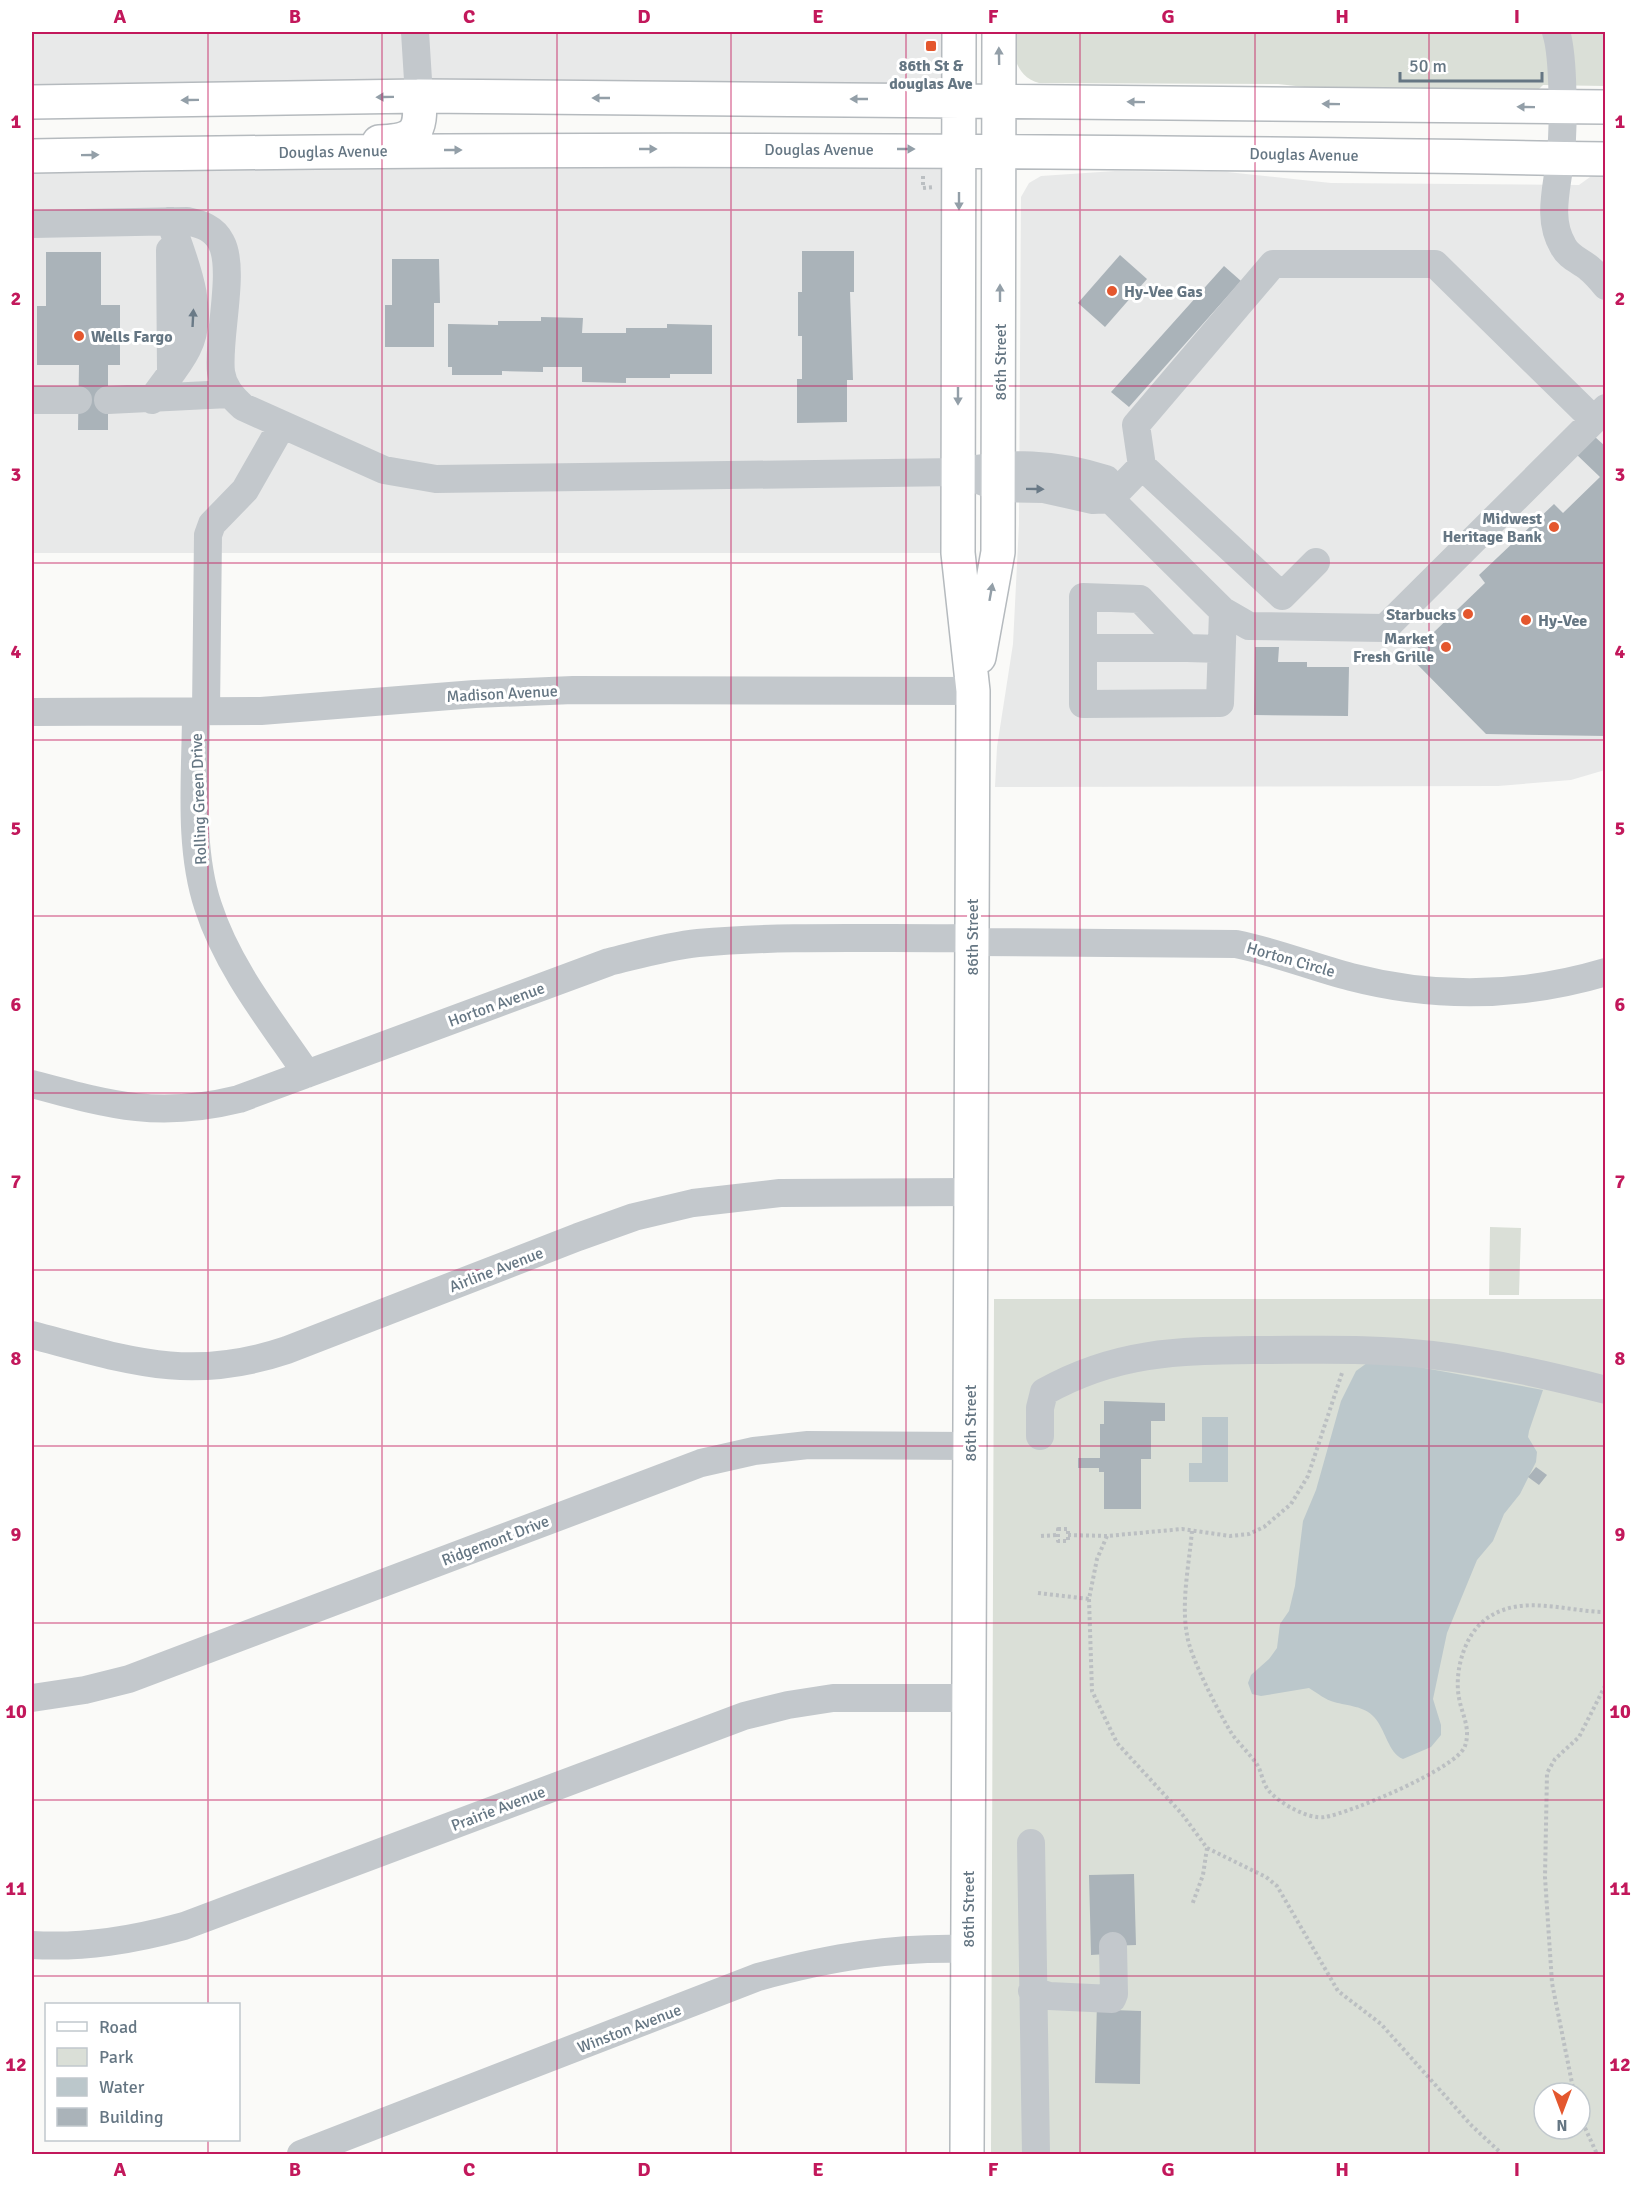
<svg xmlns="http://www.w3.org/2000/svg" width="1637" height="2186" viewBox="0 0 1637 2186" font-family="Signika,sans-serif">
  <rect width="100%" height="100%" fill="#fafaf8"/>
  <path fill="#e8e9e9" d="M32,32H959V100L32,102Z
    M959,149L958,553H32V156Z
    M1115,171L1227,172L1331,183L1579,185L1590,177L1605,175V770L1571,780L1498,786L995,787L997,747L1013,644L1019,524L1021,197L1029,183L1041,176Z"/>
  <path fill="#dadfd7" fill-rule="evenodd" d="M1011,32H1605V86L1543,85L1535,93L1376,95L1278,84L1039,83C1015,76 1013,54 1011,32Z
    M1490,1227L1521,1228L1519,1295H1489Z
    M994,1299H1605V2154H991ZM1544,2093H1580V2129H1544Z"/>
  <path fill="#bbc7cb" d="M1381,1360L1543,1390L1529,1431L1528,1437L1537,1452L1536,1462L1520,1494L1504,1514L1493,1541L1477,1560L1447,1633L1433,1699L1441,1725V1735L1431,1747L1403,1759C1388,1753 1386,1730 1374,1717C1364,1706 1348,1706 1334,1702C1326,1700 1317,1693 1309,1688L1261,1696L1252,1694L1248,1683L1251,1675L1269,1659L1277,1648L1280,1624L1289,1611L1295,1586L1303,1521L1316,1490L1341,1401L1356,1371L1367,1363Z
    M1202,1417H1228V1482H1189V1463H1202Z"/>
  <path fill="#aab3b9" d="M802,251H854V292H850L853,380H847V422L797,423V379H802V336H798V292H802Z
    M46,252H101V305H120V365H108V430H78L79,365H37V306H46Z
    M1120,255L1147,279L1105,327L1078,303Z
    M392,259H439L440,303H434V347H385V305H392Z
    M1224,266L1241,281L1129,407L1111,392Z
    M541,317L583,318L582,333H626V328H667V324L712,325V374H670V378H626V383L582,382V367H543V372L502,371V375H452V367H448V324L498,325V321H541Z
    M1594,436L1606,447V736L1486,734L1409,656L1485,583L1479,575L1554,504L1563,513L1600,477L1576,454Z
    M1255,647H1279L1278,662H1307V667H1349L1348,716L1254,715Z
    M1104,1401L1165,1403V1421H1151V1459H1141V1509H1104V1472H1099V1468H1078V1458H1100V1424H1104Z
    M1536,1467L1547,1475L1539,1485L1528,1477Z
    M1134,1874L1136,1945L1107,1946V1954L1091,1955L1089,1875Z
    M1097,2002L1112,2010L1141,2011L1140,2084L1095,2083Z"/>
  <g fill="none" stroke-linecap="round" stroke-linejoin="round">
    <g stroke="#b5babe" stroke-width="36">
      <path id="major" d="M959,32L958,553L973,691L967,2154
        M32,102L419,96L1606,107
        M379,142C415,140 422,134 419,96
        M32,156C556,146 1081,150 1606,159
        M979,657L998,552L999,32"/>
    </g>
    <path stroke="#bbbfc2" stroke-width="4" stroke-dasharray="3 3" stroke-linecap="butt" d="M923,176V188L934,187
      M1058,1529H1068V1541H1058Z
      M1192,1531C1189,1565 1181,1602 1187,1635C1190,1657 1220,1715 1232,1734C1240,1745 1251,1755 1258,1766C1262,1774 1263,1784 1269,1791C1279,1803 1309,1820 1325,1817C1350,1813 1458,1768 1465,1746C1471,1728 1462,1715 1459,1698C1454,1672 1464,1635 1486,1619C1522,1593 1566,1612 1606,1612
      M1068,1535L1107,1536L1182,1529L1230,1536L1249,1534L1264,1527L1291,1504L1308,1476L1342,1373
      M1041,1536L1058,1535
      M1107,1536L1097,1559L1089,1599L1092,1691L1117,1743L1182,1814L1207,1848L1203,1875L1192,1905
      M1038,1593L1089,1599
      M1207,1848L1266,1877L1277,1886L1338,1991L1381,2024L1472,2126L1502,2154
      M1574,2093L1552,1983L1545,1877L1547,1773L1555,1759L1579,1737L1606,1684
      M1580,2117L1597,2154"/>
    <path stroke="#c3c8cc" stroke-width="28" d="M415,32L419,96
      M1556,32C1564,56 1564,133 1560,160C1557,189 1547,219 1563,246C1569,258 1580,260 1590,269C1596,274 1601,280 1606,286
      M32,224L187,221C201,224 214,228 221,242C236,269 217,339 221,372C223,387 232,397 243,407L384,470L436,479L958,472C1012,462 1052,462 1106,479L1110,499L1093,500L1044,489L999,488L958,472
      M170,250L171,370
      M32,400H78
      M108,400L229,394
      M152,400C163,383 178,367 187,349C207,311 183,258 170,221
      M1142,466L1110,499L1223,611L1249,626L1385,628L1606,408
      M1316,562L1282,596L1142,466L1136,425L1273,264H1435L1594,420
      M1083,648H1187
      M1221,649L1187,648L1140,599L1083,597V704L1220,703L1223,611
      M196,711C196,774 188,846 208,906C228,968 271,1021 307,1074
      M206,711L208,535L212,524L245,490L282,425
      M32,712L261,711L475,694L573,690L973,691
      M972,942L1236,944C1276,952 1312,967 1351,977C1436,999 1522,997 1606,972
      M32,1084C110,1105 158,1119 239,1099L609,962C638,955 668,946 698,943C788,935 881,939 972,938
      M32,1335C127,1360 189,1383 287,1350L578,1237L634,1217L693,1203L780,1193L971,1192
      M1040,1436V1408L1044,1392C1119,1350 1182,1351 1264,1350C1320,1350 1376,1348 1432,1355C1491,1362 1548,1375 1606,1390
      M32,1698L85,1690L129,1679L701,1463L754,1451L808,1445L970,1446
      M1031,1843L1036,2154
      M32,1945C85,1948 133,1940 184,1926L744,1716L788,1705L833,1698H969
      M1032,1991L1049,1996L1112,1999L1114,1994L1113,1946
      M301,2154L758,1977C832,1957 891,1947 968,1949"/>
    <use href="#major" stroke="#fff" stroke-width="33"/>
  </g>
  <defs><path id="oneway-solid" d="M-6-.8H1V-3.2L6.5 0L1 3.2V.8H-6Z" transform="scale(1.5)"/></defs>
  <g fill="#939fa8">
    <use href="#oneway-solid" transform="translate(999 56) rotate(-91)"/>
    <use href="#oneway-solid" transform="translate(385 97) rotate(179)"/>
    <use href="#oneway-solid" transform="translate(601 98) rotate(-180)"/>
    <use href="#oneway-solid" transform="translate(859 99) rotate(-180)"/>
    <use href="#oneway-solid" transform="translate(190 100) rotate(179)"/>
    <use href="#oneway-solid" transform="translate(1136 102) rotate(-179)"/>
    <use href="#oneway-solid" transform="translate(1331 104) rotate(-179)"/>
    <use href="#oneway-solid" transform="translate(1526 107) rotate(-179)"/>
    <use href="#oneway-solid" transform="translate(648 149)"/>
    <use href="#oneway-solid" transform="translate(906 149)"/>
    <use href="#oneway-solid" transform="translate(453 150)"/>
    <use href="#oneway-solid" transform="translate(90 155) rotate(-1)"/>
    <use href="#oneway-solid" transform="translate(959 201) rotate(90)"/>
    <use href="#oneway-solid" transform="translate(1000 293) rotate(-90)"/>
    <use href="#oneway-solid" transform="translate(958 396) rotate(90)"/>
    <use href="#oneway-solid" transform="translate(991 592) rotate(-80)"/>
  </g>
  <g fill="#6a7a87">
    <use href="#oneway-solid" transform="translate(193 318) rotate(-87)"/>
    <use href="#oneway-solid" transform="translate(1035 489) rotate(1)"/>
  </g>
  <path fill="none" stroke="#c2185b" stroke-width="1.5" stroke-opacity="0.55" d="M208,32V2004M382,32V2154M557,32V2154M731,32V2154M906,32V2154M1080,32V2154M1255,32V2154M1429,32V2154M32,210H1606M32,386H1606M32,563H1606M32,740H1606M32,916H1606M32,1093H1606M32,1270H1606M32,1446H1606M32,1623H1606M32,1800H1606M32,1976H1606M208,2140V2154"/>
  <g fill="#e4572e" stroke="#fff" stroke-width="2">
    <rect x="925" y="40" width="12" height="12" rx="3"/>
    <circle cx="1112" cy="291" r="6"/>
    <circle cx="79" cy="336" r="6"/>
    <circle cx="1554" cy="527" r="6"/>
    <circle cx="1468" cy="614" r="6"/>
    <circle cx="1526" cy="620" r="6"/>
    <circle cx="1446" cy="647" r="6"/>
  </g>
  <g text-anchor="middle" stroke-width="6" stroke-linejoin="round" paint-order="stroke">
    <g font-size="16" font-weight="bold" fill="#657683" stroke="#fff" text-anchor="start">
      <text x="931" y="71" text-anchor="middle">86th St &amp;<tspan x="931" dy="18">douglas Ave</tspan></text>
      <text x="1124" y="297">Hy-Vee Gas</text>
      <text x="91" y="342">Wells Fargo</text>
      <text x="1542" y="524" text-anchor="end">Midwest<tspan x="1542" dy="18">Heritage Bank</tspan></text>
      <text x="1456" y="620" text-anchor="end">Starbucks</text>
      <text x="1538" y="626">Hy-Vee</text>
      <text x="1434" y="644" text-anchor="end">Market<tspan x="1434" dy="18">Fresh Grille</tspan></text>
    </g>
    <g font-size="16" fill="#657683" stroke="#fff">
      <text x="819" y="155">Douglas Avenue</text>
      <text transform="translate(333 151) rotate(-1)" y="6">Douglas Avenue</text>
      <text transform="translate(1304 154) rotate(1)" y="6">Douglas Avenue</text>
      <text transform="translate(1000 362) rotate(-90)" y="6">86th Street</text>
      <text transform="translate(502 693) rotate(-3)" y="6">Madison Avenue</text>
      <text transform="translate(198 799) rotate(-92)" y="6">Rolling Green Drive</text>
      <text transform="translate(972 937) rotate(-90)" y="6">86th Street</text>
      <text transform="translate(1291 959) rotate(16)" y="6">Horton Circle</text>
      <text transform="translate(496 1004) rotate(-20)" y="6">Horton Avenue</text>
      <text transform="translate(496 1269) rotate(-21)" y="6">Airline Avenue</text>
      <text transform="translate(970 1423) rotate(-90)" y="6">86th Street</text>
      <text transform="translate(495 1540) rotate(-21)" y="6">Ridgemont Drive</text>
      <text transform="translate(498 1808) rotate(-21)" y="6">Prairie Avenue</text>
      <text transform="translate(968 1909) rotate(-90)" y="6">86th Street</text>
      <text transform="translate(629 2028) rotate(-21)" y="6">Winston Avenue</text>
    </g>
  </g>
  <rect width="1637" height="2186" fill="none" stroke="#ffffff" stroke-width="66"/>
  <rect x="45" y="2003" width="195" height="138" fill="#ffffff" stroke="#c1c8cd" stroke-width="1.5"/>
  <rect x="57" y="2022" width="30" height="9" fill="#ffffff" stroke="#c1c8cd" stroke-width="1.5"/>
  <text x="99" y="2033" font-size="18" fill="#657683">Road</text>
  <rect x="57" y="2048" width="30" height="18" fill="#dadfd7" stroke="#c1c8cd" stroke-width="1.5"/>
  <text x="99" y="2063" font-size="18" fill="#657683">Park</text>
  <rect x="57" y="2078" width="30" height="18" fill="#bbc7cb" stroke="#c1c8cd" stroke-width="1.5"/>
  <text x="99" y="2093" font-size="18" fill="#657683">Water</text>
  <rect x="57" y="2108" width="30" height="18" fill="#aab3b9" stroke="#c1c8cd" stroke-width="1.5"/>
  <text x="99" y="2123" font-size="18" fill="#657683">Building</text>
  <g transform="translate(1562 2111) rotate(180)"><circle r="28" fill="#ffffff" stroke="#c1c8cd" stroke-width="1.5"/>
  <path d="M0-4.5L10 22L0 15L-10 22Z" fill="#e4572e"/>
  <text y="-9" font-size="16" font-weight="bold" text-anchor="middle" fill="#657683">N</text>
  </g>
  <path d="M1400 72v9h142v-9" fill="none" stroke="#657683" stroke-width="3"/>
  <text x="1409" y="72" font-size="18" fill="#657683" stroke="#ffffff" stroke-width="4.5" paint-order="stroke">50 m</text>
  <rect x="33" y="33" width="1571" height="2120" fill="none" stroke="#c2185b" stroke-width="2"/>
  <g font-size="20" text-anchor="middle" font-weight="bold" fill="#c2185b">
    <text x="120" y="23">A</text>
    <text x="295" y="23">B</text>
    <text x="469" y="23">C</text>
    <text x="644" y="23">D</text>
    <text x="818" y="23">E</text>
    <text x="993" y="23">F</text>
    <text x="1168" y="23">G</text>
    <text x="1342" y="23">H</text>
    <text x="1517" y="23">I</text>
    <text x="16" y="128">1</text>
    <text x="1620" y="128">1</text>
    <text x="16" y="305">2</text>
    <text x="1620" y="305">2</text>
    <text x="16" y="481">3</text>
    <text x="1620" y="481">3</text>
    <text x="16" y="658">4</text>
    <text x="1620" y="658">4</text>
    <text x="16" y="835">5</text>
    <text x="1620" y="835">5</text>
    <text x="16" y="1011">6</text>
    <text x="1620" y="1011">6</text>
    <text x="16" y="1188">7</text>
    <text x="1620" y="1188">7</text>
    <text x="16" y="1365">8</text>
    <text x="1620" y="1365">8</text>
    <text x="16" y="1541">9</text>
    <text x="1620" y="1541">9</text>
    <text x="16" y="1718">10</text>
    <text x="1620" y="1718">10</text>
    <text x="16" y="1895">11</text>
    <text x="1620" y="1895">11</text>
    <text x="16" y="2071">12</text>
    <text x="1620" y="2071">12</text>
    <text x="120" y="2176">A</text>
    <text x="295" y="2176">B</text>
    <text x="469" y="2176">C</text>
    <text x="644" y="2176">D</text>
    <text x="818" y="2176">E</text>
    <text x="993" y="2176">F</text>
    <text x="1168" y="2176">G</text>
    <text x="1342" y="2176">H</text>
    <text x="1517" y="2176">I</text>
  </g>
</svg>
